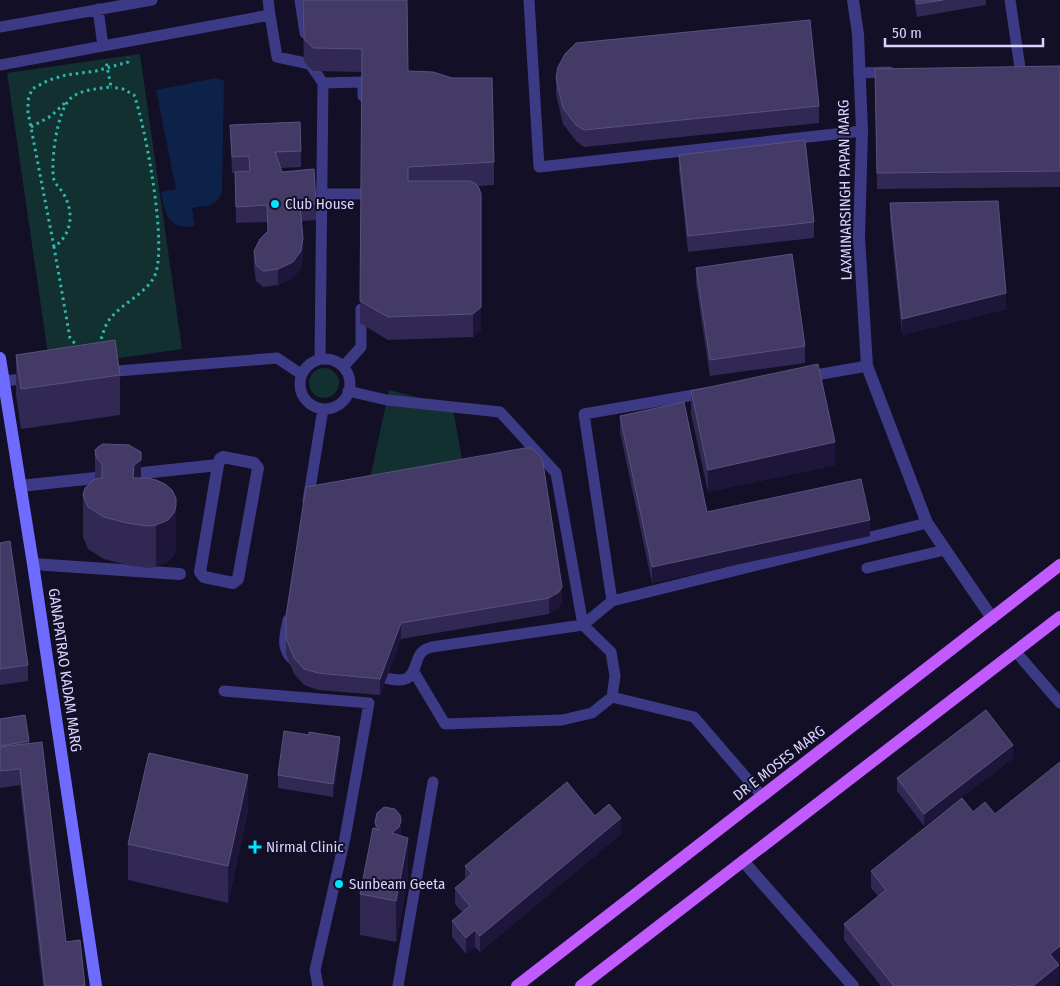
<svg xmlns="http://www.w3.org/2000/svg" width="1060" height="986" viewBox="0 0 1060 986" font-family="'Fira Sans Condensed',sans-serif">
  <rect width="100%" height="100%" fill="#130f26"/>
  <path fill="#12302f" d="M140,54L182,349L50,368L7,73Z
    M309 383a15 15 0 1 1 30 0a15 15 0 1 1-30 0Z
    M389,390L428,400L453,409L466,481L368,488Z"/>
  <path fill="#0c2248" d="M216,78L224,81L222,191C216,208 208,205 192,208L195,226C168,231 165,213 161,192L176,189L156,90Z"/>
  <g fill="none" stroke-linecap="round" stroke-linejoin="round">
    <path stroke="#2fb8b0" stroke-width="3" stroke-dasharray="2.5 4" stroke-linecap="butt" d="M31,127L51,116L67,101
      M54,247L28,112V100L32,89L49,80L66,75L96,71L128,62V57
      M99,345C102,338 104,327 109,320C121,304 142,296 153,279C170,255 145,124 134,95L123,89L111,87
      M79,348L70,338L54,247C73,234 74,211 63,193C60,188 56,185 54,180C50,164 57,109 71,98C82,89 97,89 111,87L106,61"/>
    <path stroke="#3d3a85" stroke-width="11" d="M268,0L270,15
      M300,0L305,33
      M529,0L539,167L862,131
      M1010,0L1020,68
      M98,9L103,46
      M0,27L152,0
      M309,59L310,64L323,83L320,359
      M0,65L270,15L277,57L310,64
      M859,73L889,72
      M323,83L363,82V96
      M322,194H362
      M300 384a25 25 0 1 1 50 0a25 25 0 1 1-50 0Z
      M343,367L361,347V309
      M105,372L277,358L301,374
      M805,377L867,366
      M3,381L32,378
      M348,391L387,400L500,412L556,473L583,625L611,652L615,676L612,697L592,713L562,720L445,724L414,672
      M705,393L584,414L612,601L927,523
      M308,501L323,409
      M867,568L945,550
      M288,620C285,635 280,650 294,660
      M1016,652L1060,703
      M373,675C382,677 397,682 405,679C416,676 415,660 421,653C424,649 428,648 432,647L583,625L612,601
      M224,691L369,703L345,838L315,970L318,986
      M612,697L694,717L762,796
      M398,986L433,782"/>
    <path stroke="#3d3a85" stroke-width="12" d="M853,0L858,34L862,131L859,237L867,366L927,523L992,618
      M223,457L254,463L258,468L238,579L233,583L204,577L200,572L218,465L220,459Z
      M20,486L218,465
      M33,564L180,574
      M743,861L853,986"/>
    <path stroke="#6f6bff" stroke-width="12" d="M0,358L33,564L96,986"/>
    <path stroke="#c25bff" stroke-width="12" d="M517,986L1060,565
      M581,986L1060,617"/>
  </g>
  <path fill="#312854" d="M302,0H407L408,71L494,162V185L478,186L481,194V330L473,337L388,340L360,323L362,72L313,71L304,62Z
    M914,0H986V5L917,17Z
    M1060,66V187L877,189L875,69Z
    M556,78L819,106V123L584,147L576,141L563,124L556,94Z
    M230,125L301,151V167L280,168L282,172L316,204V220L301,221L303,254L301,268L293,278L278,285L263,287L256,281L254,267V251L268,231L267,222L236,223L235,173H232Z
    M679,155L814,222V238L688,252L679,171Z
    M890,203L1006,309L902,335L890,219Z
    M696,268L805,346V363L710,376L696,284Z
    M16,355L120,375V415L21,429L16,395Z
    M691,391L835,465L708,492L691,414Z
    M620,416L707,512L870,536L652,583L620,432Z
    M95,450L141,478L176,548L174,555L168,561L156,567L148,568L127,565L104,559L88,549L83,537V495L95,479Z
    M306,487L562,603L559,608L549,614L401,639L380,695L318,690L304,685L294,674L286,654V616Z
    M0,543L28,665V681L0,685Z
    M0,719L29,741L66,942L85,986H43L20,785L0,788Z
    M340,749L333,797L278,788V775Z
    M1013,758L924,826L897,791V778Z
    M248,811L228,903L128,880V844Z
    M595,816L621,834L480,952L475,947L466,954L452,937V921L462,912L455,904V888L465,879V866Z
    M375,823L401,836L408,878L396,942L360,935V894L375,829Z
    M871,871L1058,964L1059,982L1053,986H881L844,940V924L878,896L871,888Z"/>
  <path fill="#1d163a" d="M303,238V254L301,268L293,278L278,285V269Z
    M1006,293V309L902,335V319Z
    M481,307V330L473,337V314Z
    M835,442V465L708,492V470Z
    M141,452V501L134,507V465Z
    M176,506V548L174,555L168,561L156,567V525Z
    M870,520V536L652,583V567Z
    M562,587V603L559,608L549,614V598Z
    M401,623V639L380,695V679Z
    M340,737V749L333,797V784Z
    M1013,745V758L924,826V814Z
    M248,775V811L228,903V866Z
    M621,818V834L480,952V936Z
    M401,821V861L392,833Z
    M408,838V878L396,942V901Z
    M475,930V947L466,954V938Z
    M1060,946V963L1050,971V954Z
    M1059,965V982L1053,986H1033Z"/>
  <path fill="#433a66" stroke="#5a527e" d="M303,0H407L408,71L433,72L452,78H492L494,162L408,167V181H470L476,184L479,188L481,194V307L473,314L388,317L360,301L362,49L313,48L304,39Z
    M916,0H943L917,4Z
    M810,20L819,106L584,130L576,125L563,108L556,78L558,67L565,54L576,43Z
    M1060,66V171L877,173L875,69Z
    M300,122L301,151L275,152L282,172L314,169L316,204L300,205L303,238L301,251L293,262L278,269L263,271L256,265L254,251L260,239L268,231L267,205L236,207L235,172L250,171L249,156L232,157L230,125Z
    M805,140L814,222L688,236L679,155Z
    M998,201L1006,293L902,319L890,203Z
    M792,254L805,346L710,360L696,268Z
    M115,340L120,375L21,389L16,355Z
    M818,364L835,442L708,470L691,391Z
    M684,402L707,512L861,479L870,520L652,567L620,416Z
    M103,444L129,445L141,452V460L134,465L133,478H148L156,480L165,484L172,490L176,498V506L174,513L168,520L156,525L148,526L127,523L104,517L88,507L83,495L85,488L95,479L102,478V464L96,457L95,450L98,447Z
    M525,448H532L541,457L543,463L562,587L559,592L549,598L401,623L380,679L318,673L304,669L294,658L286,638V616L306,487Z
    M10,541L28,665L0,669V543Z
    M986,710L1013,745L924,814L897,778Z
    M25,715L29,741L0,746V719Z
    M284,731L309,735V732L340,737L333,784L278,775Z
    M42,742L66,942L80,940L85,986H45L20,769L0,771V747Z
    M149,753L248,775L228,866L128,844Z
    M1060,762V946L1050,954L1059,965L1033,986H1016L1014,984L1012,986H894L844,924L886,890L871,871L962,798L973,812L985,802L995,814Z
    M567,782L595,816L609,804L621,818L480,936L475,930L466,938L452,921L470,906L455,888L472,874L465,866Z
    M384,807L395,809L400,815L401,821L399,827L392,833L408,838L396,901L360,894L373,828L379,830L375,823L377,813Z"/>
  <g fill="#00e5ff" stroke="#130f26" stroke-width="2">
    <circle cx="275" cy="204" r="5"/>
    <path d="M252.5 839.5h5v5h5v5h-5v5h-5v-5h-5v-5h5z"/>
    <circle cx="339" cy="884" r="5"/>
  </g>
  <g text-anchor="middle" stroke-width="4" stroke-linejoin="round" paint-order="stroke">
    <g font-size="15" fill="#d9d4ff" stroke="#130f26">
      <text transform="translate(845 190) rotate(-91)" y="5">LAXMINARSINGH PAPAN MARG</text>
      <text transform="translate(65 670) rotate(82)" y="5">GANAPATRAO KADAM MARG</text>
      <text transform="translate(779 763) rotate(-38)" y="5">DR E MOSES MARG</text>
    </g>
    <g font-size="15" fill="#d9d4ff" stroke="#130f26" text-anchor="start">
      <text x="285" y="209">Club House</text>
      <text x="266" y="852">Nirmal Clinic</text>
      <text x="349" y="889">Sunbeam Geeta</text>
    </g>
  </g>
  <path d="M885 38v8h158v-8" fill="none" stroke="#d9d4ff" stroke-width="2.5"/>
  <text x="892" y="38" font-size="15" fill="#d9d4ff" stroke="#130f26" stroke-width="4" paint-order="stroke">50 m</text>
</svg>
